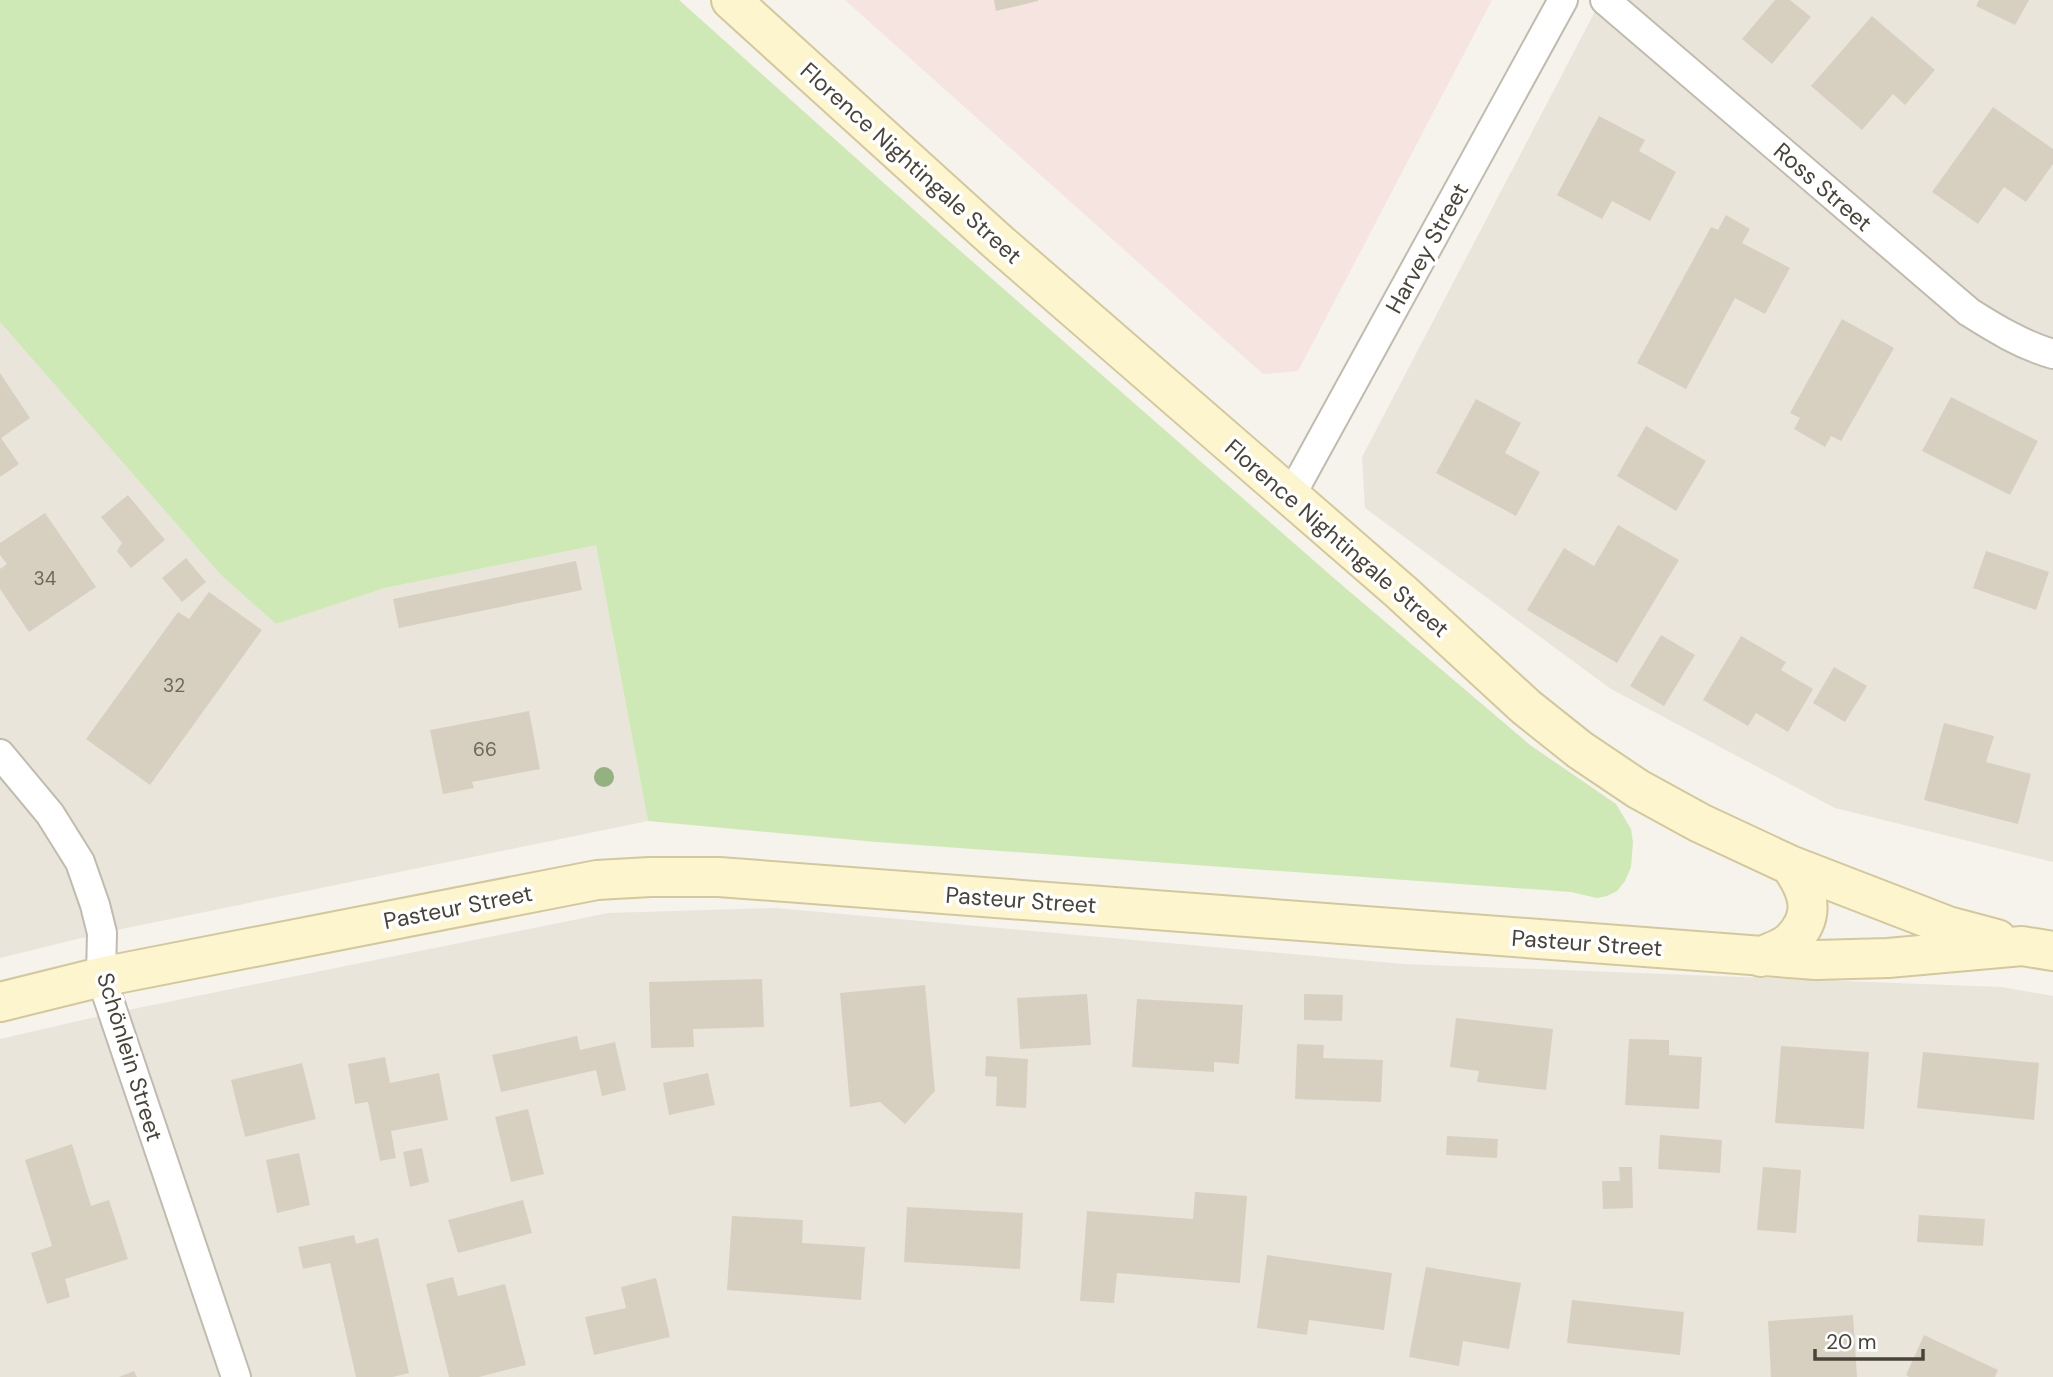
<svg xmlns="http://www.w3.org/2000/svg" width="2053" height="1377" viewBox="0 0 2053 1377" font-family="'DM Sans',sans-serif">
  <rect width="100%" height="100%" fill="#f5f3eb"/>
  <path fill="#e9e5da" d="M1601,0H2053V862L1835,808L1611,689L1365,508L1362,457Z
    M0,322L221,575L276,624L385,588L596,544L648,821L102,933L0,958Z
    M775,908L1404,964L2002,987L2053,996V1377H0V1039L113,1013L608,913Z"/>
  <path fill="#f5e4e0" d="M845,0H1492L1298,371L1263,374Z"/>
  <path fill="#cee8b6" d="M0,0H679L941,234L1336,580L1530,745L1616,804L1631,829L1633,842L1631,867L1625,881L1617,891L1607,896L1597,898L1571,892L877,842L648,821L596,545L385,588L276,624L221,575L0,322Z"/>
  <path fill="#d7d0c1" d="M994,0H1038V1L996,11Z
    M1775,0H1790L1811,17L1772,64L1742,39Z
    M1979,0H2029L2015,25L1976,6Z
    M1872,16L1935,70L1905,105L1893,94L1862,130L1811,86Z
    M1993,107L2053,149V164L2026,202L2004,187L1978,224L1932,192Z
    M1599,116L1645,140L1639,151L1676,172L1650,221L1612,201L1602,219L1557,195Z
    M1726,215L1750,229L1742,243L1790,268L1765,314L1735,298L1686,389L1637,363L1711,227L1718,230Z
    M1842,319L1894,348L1841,441L1831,436L1825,447L1794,429L1800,418L1790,413Z
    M0,373L30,418L1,438L19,464L0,477Z
    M1951,397L2038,441L2010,495L1922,451Z
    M1476,399L1521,423L1505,453L1540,472L1516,516L1436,473Z
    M1646,426L1706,461L1676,511L1617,476Z
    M128,495L165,540L131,568L117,551L122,543L101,517Z
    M45,513L96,587L29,632L0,589V569L7,564L0,555V543Z
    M1618,525L1679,560L1617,663L1527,610L1564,548L1594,566Z
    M1986,551L2049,572L2036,610L1973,588Z
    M186,558L206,582L182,602L162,578Z
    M576,561L582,590L399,628L393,599Z
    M209,592L262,630L150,785L86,739L178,612L189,619Z
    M1661,635L1695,655L1664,706L1630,686Z
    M1741,636L1786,662L1781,670L1813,689L1788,732L1756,713L1748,726L1703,700Z
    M1834,667L1867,686L1845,722L1813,703Z
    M529,711L540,769L472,782L474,788L443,794L430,730Z
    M1944,723L1994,736L1986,762L2031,774L2018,824L1924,800Z
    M762,979L764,1027L693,1029L694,1047L651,1048L649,982Z
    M925,985L935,1091L905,1124L880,1102L850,1107L840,993Z
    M1087,994L1091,1045L1020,1049L1017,998Z
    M1304,994L1343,995L1342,1021L1304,1020Z
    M1137,999L1243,1005L1239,1064L1214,1062V1072L1132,1067Z
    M1456,1018L1553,1029L1546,1090L1477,1082L1479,1071L1450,1067Z
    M577,1036L580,1050L615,1042L626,1090L602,1096L596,1070L501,1092L492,1055Z
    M1629,1039L1669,1040V1055L1702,1057L1699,1109L1625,1105Z
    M1297,1044L1324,1045L1323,1058L1383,1060L1381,1102L1295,1099Z
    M1781,1046L1869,1052L1864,1129L1775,1123Z
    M1923,1052L2039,1063L2034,1120L1917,1108Z
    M986,1056L1028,1059L1026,1108L996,1106L997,1077L985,1076Z
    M385,1057L390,1083L439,1073L448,1120L391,1131L396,1158L380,1161L368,1102L355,1104L348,1064Z
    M302,1063L316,1119L245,1137L231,1080Z
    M708,1073L715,1105L669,1115L663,1083Z
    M528,1109L544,1174L511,1182L495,1117Z
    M1660,1135L1722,1140L1720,1173L1658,1169Z
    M1447,1136L1498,1139L1497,1158L1446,1155Z
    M72,1144L91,1206L109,1200L128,1259L65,1279L70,1297L47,1304L31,1253L52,1246L25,1160Z
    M422,1148L429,1182L410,1187L403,1152Z
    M299,1153L310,1205L277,1213L266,1160Z
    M1619,1167H1632L1633,1208L1603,1209L1602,1181H1620Z
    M1763,1167L1801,1170L1796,1233L1757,1230Z
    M1195,1192L1247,1196L1240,1283L1117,1273L1114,1303L1080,1301L1087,1211L1193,1219Z
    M523,1200L532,1233L458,1253L448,1220Z
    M907,1207L1023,1213L1020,1269L904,1262Z
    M1919,1215L1985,1219L1983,1246L1917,1242Z
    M732,1216L803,1220L802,1243L865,1247L861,1300L727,1290Z
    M354,1235L356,1244L378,1238L409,1373L393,1377H356L330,1263L303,1269L298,1247Z
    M1267,1255L1392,1273L1384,1330L1309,1320L1307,1335L1257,1328Z
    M1426,1267L1521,1283L1509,1349L1463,1341L1459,1366L1409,1357Z
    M453,1277L458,1296L505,1284L526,1365L479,1377H449L426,1284Z
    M656,1278L670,1337L594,1355L585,1317L626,1308L621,1287Z
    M1572,1300L1684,1312L1680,1355L1567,1343Z
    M1853,1315L1857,1377H1771L1768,1321Z
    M1924,1335L1998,1370L1995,1377H1909L1906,1375Z
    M134,1371L137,1377H119Z"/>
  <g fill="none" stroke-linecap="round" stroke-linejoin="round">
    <g stroke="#c1bbae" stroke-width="32">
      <path id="street" d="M1605,0L1969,312C1996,329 2022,345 2053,354
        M1290,497L1563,0
        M0,754L50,814L80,862L95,905L102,933L101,977L236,1377"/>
    </g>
    <g stroke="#d3c89c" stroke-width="42">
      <path id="secondary" d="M731,0L999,243L1401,592L1526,707L1580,750L1638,789L1700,823L1790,865L1948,926L1997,939
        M1761,957C1770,952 1784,948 1791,941C1817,916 1809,891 1790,865
        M0,1002L101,977L597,880L650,877H719L1816,960L1888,958L2022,946L2053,951"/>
    </g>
    <use href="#street" stroke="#fff" stroke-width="28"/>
    <use href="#secondary" stroke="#fdf5ce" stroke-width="38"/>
  </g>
  <circle fill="#94b182" cx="604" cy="777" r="10"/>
  <g text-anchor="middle" stroke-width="7" stroke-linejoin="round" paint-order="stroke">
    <g font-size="19" fill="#6c675b">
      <text x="45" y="585">34</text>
      <text x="174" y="692">32</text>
      <text x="485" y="756">66</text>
    </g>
    <g font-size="23" fill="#494439" stroke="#fff">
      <text transform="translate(911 163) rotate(42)" y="8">Florence Nightingale Street</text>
      <text transform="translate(1823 187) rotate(41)" y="8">Ross Street</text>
      <text transform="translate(1427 248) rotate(-61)" y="8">Harvey Street</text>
      <text transform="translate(1337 538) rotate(41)" y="8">Florence Nightingale Street</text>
      <text transform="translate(1021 900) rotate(4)" y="8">Pasteur Street</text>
      <text transform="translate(458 907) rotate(-11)" y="8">Pasteur Street</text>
      <text transform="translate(1587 943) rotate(4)" y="8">Pasteur Street</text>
      <text transform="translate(130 1057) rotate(73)" y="8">Schönlein Street</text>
    </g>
  </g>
  <path d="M1815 1349v10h108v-10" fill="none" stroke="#494439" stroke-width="3.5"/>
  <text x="1826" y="1349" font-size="21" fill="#494439" stroke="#ffffff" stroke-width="5" paint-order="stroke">20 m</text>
</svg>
